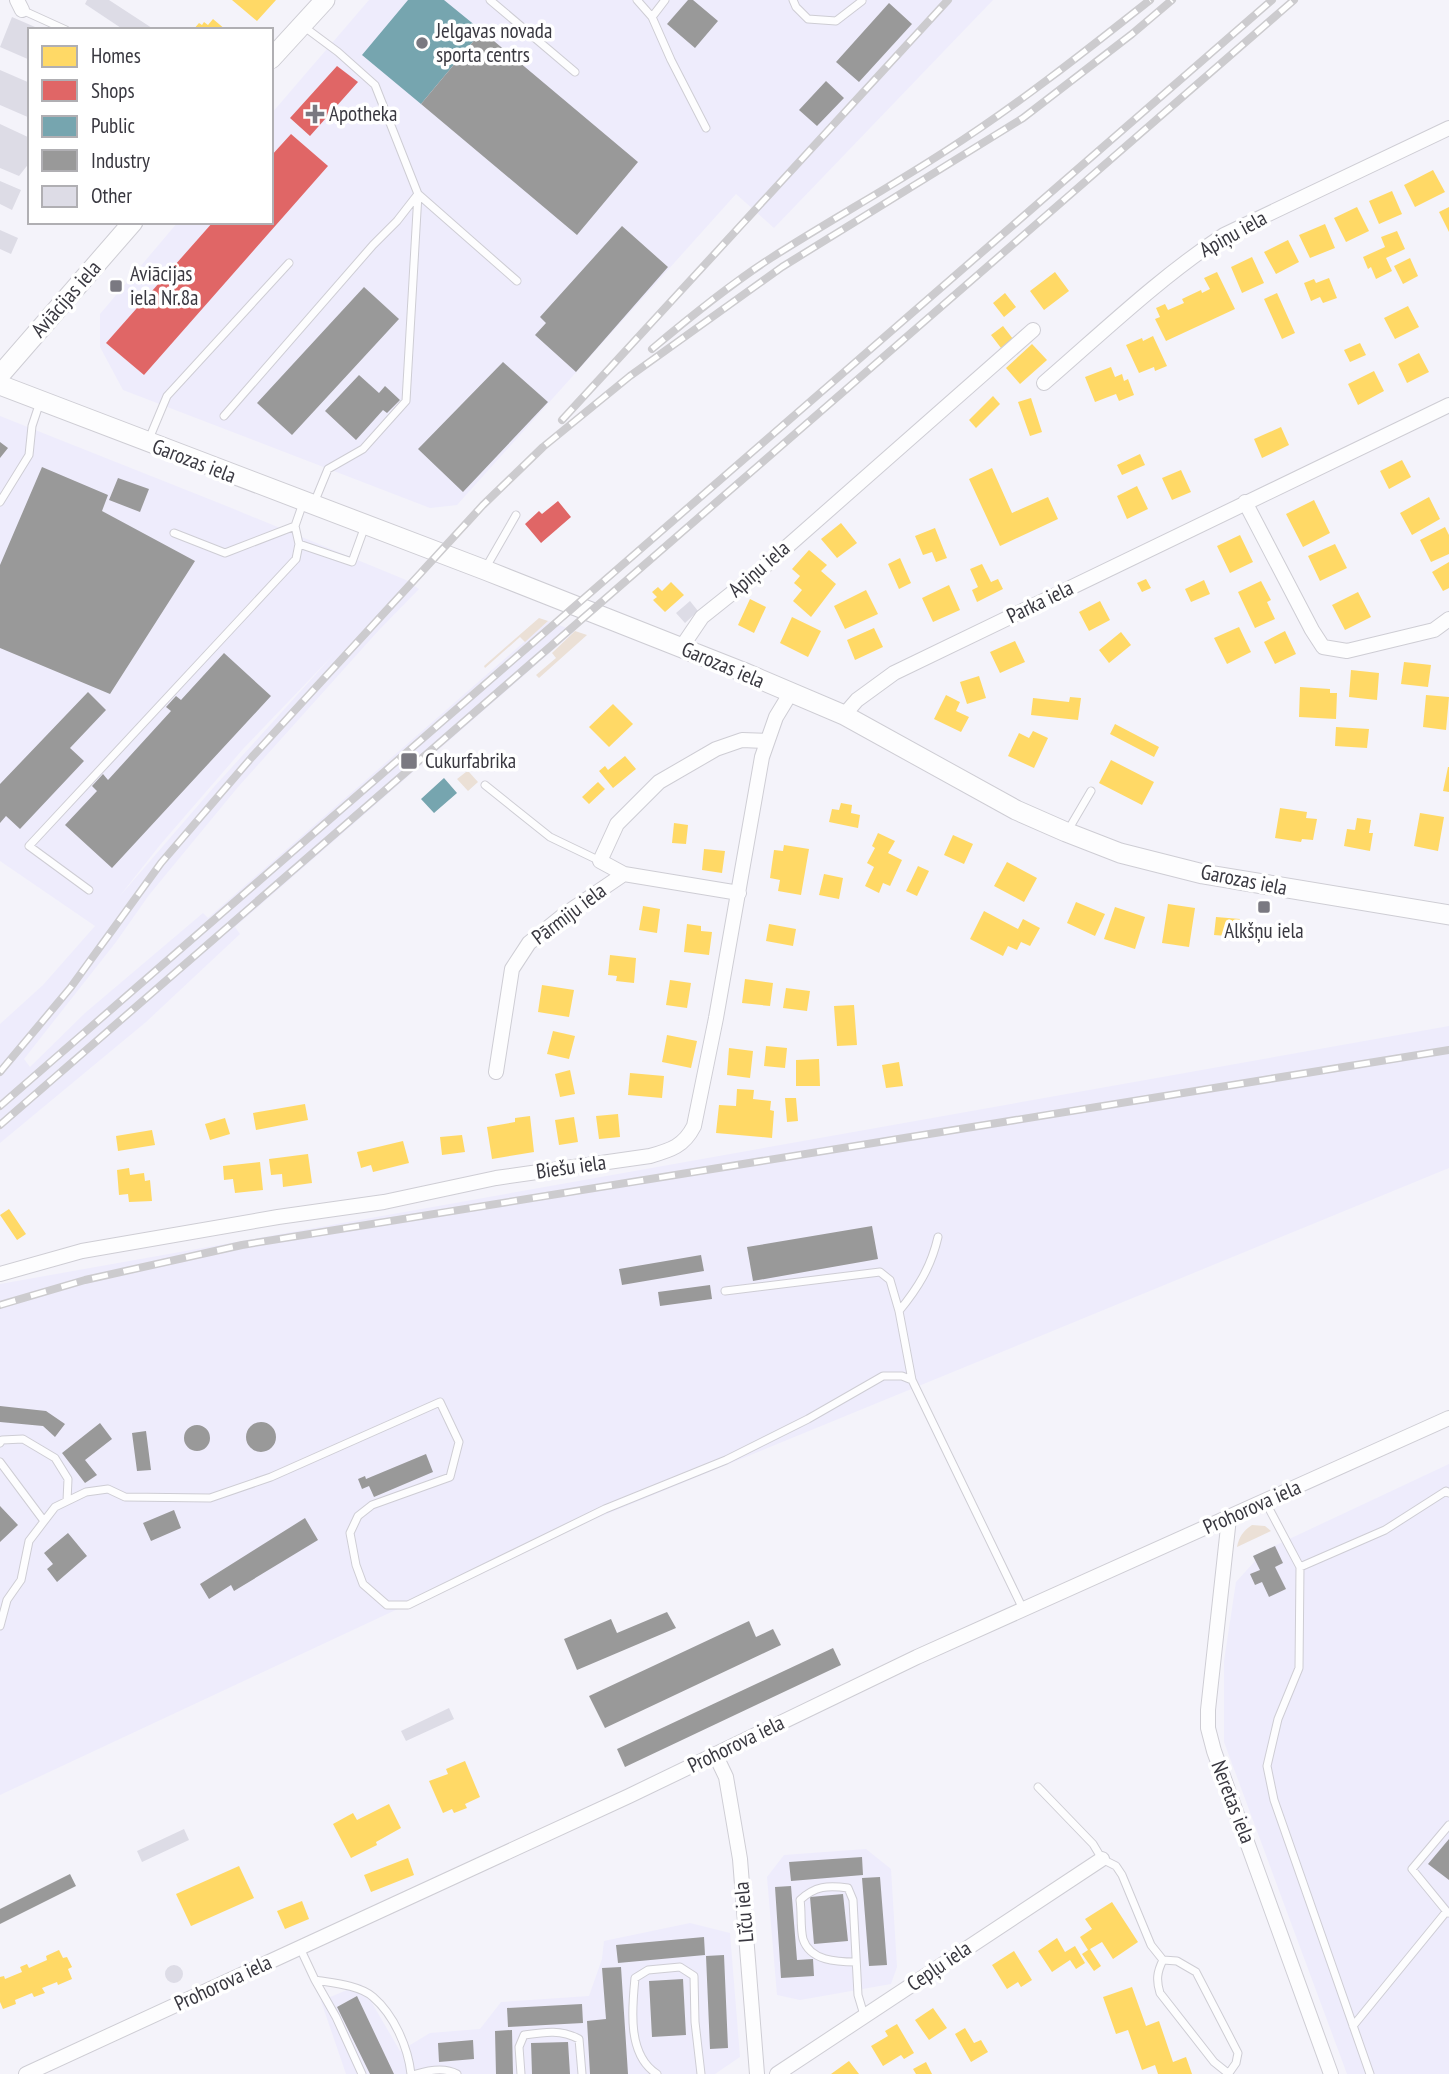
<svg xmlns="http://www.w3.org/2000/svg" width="1449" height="2074" viewBox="0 0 1449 2074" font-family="'PT Sans Narrow',sans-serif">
  <rect width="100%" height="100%" fill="#f4f3fa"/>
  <path fill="#eeecfc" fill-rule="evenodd" d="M369,0H993L774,228L736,194L457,505L430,508L123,390L100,347V314L178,222H271V114Z
    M0,416L229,507L406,580L419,589L379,630L238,787L149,895L116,942L24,1059L30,1067L85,1013L203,913L208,918L548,621L575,631L235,927L240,934L146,1022L0,1143V1024L43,985L95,926L0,861ZM335,653L214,787L119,897L160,845L243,749Z
    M1449,1026V1168L556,1535L0,1795V1284Z
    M1449,1464V2074H1347L1224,1742V1661L1236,1582L1255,1561L1253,1556Z
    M866,1849L891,1869L897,1967L891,1984L800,2000L777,1995L767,1877L784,1855Z
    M690,1923L730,1933L740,2057L715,2074H346L321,2001L361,1984L400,2051L430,2033L480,2029L501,2002L589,1996L602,1959L604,1941Z"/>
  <path fill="#ebe0d6" d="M539,618L548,621L525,642L520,637L485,668L484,666Z
    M575,631L587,635L539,678L536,675L556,658L552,653Z
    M466,772H469L478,782L468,791L457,779Z
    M1252,1525L1265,1526L1271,1531L1237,1547C1239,1537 1243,1531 1252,1525Z"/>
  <path fill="#ffd966" d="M232,0H276L257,21Z
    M213,19L226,30H193L199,23L202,25L204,22L208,25Z
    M1433,170L1445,192L1415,207L1404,185Z
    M1392,191L1402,214L1379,224L1369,201Z
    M1357,207L1369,231L1346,242L1334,218Z
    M1449,207V232L1439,212Z
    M1325,224L1335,248L1310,258L1299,235Z
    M1397,231L1405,249L1386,258L1392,271L1376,279L1371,267L1368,269L1363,257L1385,247L1381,237Z
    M1288,240L1299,262L1276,274L1264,252Z
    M1252,257L1264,283L1242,293L1231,267Z
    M1410,258L1418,276L1403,284L1394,266Z
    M1055,272L1069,291L1044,310L1030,291Z
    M1217,272L1235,309L1166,341L1155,319L1160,317L1156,308L1165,304L1168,310L1184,303L1182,299L1201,290L1202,293L1210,289L1204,278Z
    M1329,278L1337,298L1323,303L1320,297L1311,301L1304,283L1314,279L1316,283Z
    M1005,293L1016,307L1004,317L993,303Z
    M1277,293L1295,333L1282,339L1264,299Z
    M1408,306L1419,327L1395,339L1384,318Z
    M1003,326L1013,339L1001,348L991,335Z
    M1153,336L1167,366L1155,371L1154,367L1139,373L1126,345L1142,338L1143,341Z
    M1360,343L1366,355L1350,362L1344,350Z
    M1032,344L1047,360L1020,384L1006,368Z
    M1419,353L1429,372L1407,383L1398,364Z
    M1111,367L1115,377L1122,374L1124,381L1128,379L1134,395L1119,401L1116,394L1095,402L1085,377Z
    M1374,371L1384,391L1358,405L1348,384Z
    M993,396L1000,404L976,428L969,420Z
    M1031,398L1042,432L1030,436L1018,402Z
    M1281,427L1289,445L1262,458L1254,439Z
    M1140,454L1145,465L1122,475L1117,465Z
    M1402,460L1411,477L1389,489L1380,471Z
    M992,468L1012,513L1048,497L1058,519L1000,546L969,479Z
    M1181,470L1191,492L1172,500L1162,478Z
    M1137,486L1148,509L1127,519L1117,496Z
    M1429,497L1440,519L1412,535L1400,513Z
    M1314,500L1330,533L1303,547L1286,514Z
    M841,523L857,543L837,558L821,539Z
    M1445,527L1449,535V554L1431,562L1420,540Z
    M935,528L947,558L936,562L932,552L923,555L915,536Z
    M1240,535L1253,562L1230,573L1217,546Z
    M1335,544L1347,568L1320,581L1308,556Z
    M809,550L827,565L821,571L836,584L811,617L793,601L802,590L794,583L800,576L792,569Z
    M900,558L911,583L899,589L888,564Z
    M1449,562V588L1443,591L1432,572Z
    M982,564L991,582L998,579L1003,589L977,602L972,590L978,587L970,569Z
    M1146,579L1151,588L1142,592L1137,583Z
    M1204,580L1210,594L1191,602L1185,589Z
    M1261,581L1271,600L1267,602L1275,619L1255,628L1238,592Z
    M671,582L684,595L665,612L653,600L657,597L652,592L658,587L662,591Z
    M949,585L960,610L933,622L922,598Z
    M866,590L878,614L845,629L834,606Z
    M1358,592L1371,617L1345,630L1332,605Z
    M750,599L766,607L754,633L738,625Z
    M1100,601L1110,620L1089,631L1079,612Z
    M792,617L821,631L808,657L780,643Z
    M1239,627L1251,652L1227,664L1214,638Z
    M874,628L883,647L855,660L847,640Z
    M1285,631L1296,654L1275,664L1264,642Z
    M1121,632L1131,645L1109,663L1099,650Z
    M1015,641L1025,662L1000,673L990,652Z
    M1404,662L1431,665L1428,687L1401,684Z
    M1351,670L1379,673L1377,700L1349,697Z
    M979,676L986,698L967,704L960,682Z
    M1300,687L1330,689V693H1337L1336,719L1299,717Z
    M946,695L960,702L956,711L969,717L961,732L934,719Z
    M1426,695L1449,697L1446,730L1423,727Z
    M1070,697L1081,698L1078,720L1031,715L1033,698L1069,702Z
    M613,704L633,724L609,747L589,727Z
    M1115,724L1159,747L1154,757L1110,734Z
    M1336,727L1369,729L1367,748L1335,746Z
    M1033,731L1048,738L1034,768L1008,756L1019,733L1029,738Z
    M625,756L636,769L613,788L599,771L605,766L608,770Z
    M1111,760L1154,782L1142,805L1099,783Z
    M1448,767H1449V792L1443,791Z
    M598,782L605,789L589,804L582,797Z
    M841,803L852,805L851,813L860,815L858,828L829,822L832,809L839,810Z
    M1280,808L1307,812L1306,818L1317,819L1313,840L1302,839L1301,842L1275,838Z
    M1420,813L1444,817L1438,851L1414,846Z
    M1357,818L1371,820L1369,833H1373L1370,851L1344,846L1347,829L1355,830Z
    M674,823L688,825L686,844L672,843Z
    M878,833L895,841L888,853L902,860L890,886L883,883L879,893L865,886L874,867L867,863L875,848L872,846Z
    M953,835L973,844L964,864L944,855Z
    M784,845L809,849L801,895L778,891L780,880L770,878L774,850L783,851Z
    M704,849L725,851L722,873L702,870Z
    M1007,862L1037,878L1024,902L994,886Z
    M918,866L929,871L917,896L906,891Z
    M824,874L843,878L839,899L819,895Z
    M1076,902L1105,914L1095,936L1067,923Z
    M1168,904L1195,908L1189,947L1162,943Z
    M643,906L660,909L657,933L639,930Z
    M1115,907L1145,917L1135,949L1104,939Z
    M984,911L1018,929L1023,919L1040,928L1030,946L1021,942L1017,950L1008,946L1003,956L970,939Z
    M1216,917L1240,919L1239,937L1214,935Z
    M687,924L701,926V931L712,932L709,955L684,952Z
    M769,924L796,929L793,946L766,941Z
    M610,955L636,958L634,983L616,981L617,976L608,975Z
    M745,979L773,983L770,1006L742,1003Z
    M670,980L691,983L687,1008L666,1005Z
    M542,985L574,990L569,1017L538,1012Z
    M786,988L810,991L807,1011L783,1008Z
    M854,1005L857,1045L837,1046L834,1006Z
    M553,1031L575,1036L569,1059L547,1054Z
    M667,1035L697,1041L691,1068L662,1062Z
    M766,1046L787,1048L785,1068L764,1066Z
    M729,1048L753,1051L750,1078L727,1075Z
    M819,1059L820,1086H796V1060Z
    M899,1062L903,1086L886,1088L882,1065Z
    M570,1070L575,1094L560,1097L555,1074Z
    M630,1073L664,1076L662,1098L628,1095Z
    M737,1089L754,1090L753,1099L771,1101L770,1110L774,1111L772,1138L716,1133L719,1105L736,1106Z
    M785,1098H796L798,1121L787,1122Z
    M305,1104L308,1120L256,1130L253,1113Z
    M618,1114L620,1137L599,1139L596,1116Z
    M530,1116L534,1152L492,1159L487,1127L515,1122V1118Z
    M574,1117L578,1142L559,1145L555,1120Z
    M225,1118L230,1134L210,1140L205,1124Z
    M152,1130L155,1145L118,1151L116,1136Z
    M462,1135L465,1152L442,1155L440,1137Z
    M403,1141L409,1163L373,1172L371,1165L361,1168L357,1152Z
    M308,1154L312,1183L283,1187L282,1174L271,1175L269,1159Z
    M260,1162L263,1190L235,1193L233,1179L224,1180L223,1166Z
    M129,1168L130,1175L144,1173L145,1181L150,1180L152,1201L129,1202L128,1194L119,1195L117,1170Z
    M9,1209L26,1234L17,1240L0,1215Z
    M465,1761L480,1797L465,1804L467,1808L454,1813L452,1809L443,1813L429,1781L448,1774L446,1769Z
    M389,1804L401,1828L376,1842L377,1845L351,1858L333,1824L353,1813L357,1820Z
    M408,1858L414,1875L371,1892L364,1875Z
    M239,1866L254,1898L191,1926L176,1894Z
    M302,1901L309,1919L285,1929L277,1911Z
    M1112,1902L1138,1942L1113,1959L1102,1942L1090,1949L1101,1966L1094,1971L1082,1954L1088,1950L1080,1937L1092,1929L1085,1919Z
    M1057,1938L1065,1952L1075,1946L1085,1963L1076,1969L1070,1960L1052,1972L1038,1951Z
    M59,1950L63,1958L67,1957L72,1967L68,1969L72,1979L58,1985L57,1982L42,1988L45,1993L34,1997L32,1993L15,2000L16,2004L3,2009L0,2002V1977L4,1976L5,1979L22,1972L20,1967L27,1964L29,1968L47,1960L46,1956Z
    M1014,1951L1032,1980L1021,1987L1018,1982L1007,1989L992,1965Z
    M1132,1987L1146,2026L1159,2021L1173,2062L1186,2057L1192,2074H1158L1155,2065L1142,2070L1128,2030L1116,2034L1103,1997Z
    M933,2008L947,2028L929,2040L915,2020Z
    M897,2024L914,2053L904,2059L901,2055L883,2066L871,2046L888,2036L885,2031Z
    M965,2028L974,2043L981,2040L988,2052L971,2062L955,2034Z
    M849,2061L859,2074H831Z
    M926,2062L932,2074H916L913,2069Z"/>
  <path fill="#e06666" d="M337,66L358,82L310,136L290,118Z
    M291,134L328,166L144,375L106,343L213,222H271V156Z
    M558,501L571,517L541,543L525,524L539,511L542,514Z"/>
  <path fill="#76a5af" d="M408,0H444L482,31L421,104L362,55Z
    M444,778L457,793L434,813L421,799Z"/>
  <path fill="#999" d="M688,0H693L718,21L695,48L667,24Z
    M889,3L912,24L859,82L836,62Z
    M482,31L638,162L577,235L421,104Z
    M826,81L844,98L817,126L799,110Z
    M622,226L668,267L576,372L535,335L546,323L540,317Z
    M364,287L399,319L292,435L257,403Z
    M503,362L548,402L463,492L418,449Z
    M359,375L379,393L385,386L400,400L387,413L383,410L356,440L325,411Z
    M0,442L8,448L0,458Z
    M42,467L108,495L102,511L195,561L110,694L0,648V565Z
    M118,478L149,489L140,512L109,500Z
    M224,653L271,696L112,868L65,825L97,791L92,786L103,774L108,780L171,711L166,707L176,696L181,700Z
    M88,692L106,710L70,748L84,761L20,829L6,816L0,823V784Z
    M872,1226L878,1259L753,1281L747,1247Z
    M701,1255L704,1271L622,1285L619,1269Z
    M710,1285L712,1299L660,1306L658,1292Z
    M0,1406L46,1411L65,1424L55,1437L43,1426L0,1422Z
    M246 1437a15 15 0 1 1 30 0a15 15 0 1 1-30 0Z
    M100,1423L112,1439L85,1460L97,1475L85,1483L62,1453Z
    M184 1438a13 13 0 1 1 26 0a13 13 0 1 1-26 0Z
    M146,1431L151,1470L137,1471L132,1433Z
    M426,1454L433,1472L374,1497L369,1486L362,1489L358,1479L365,1476L366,1479Z
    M0,1506L18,1525L0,1542Z
    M174,1510L181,1528L151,1541L143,1523Z
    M305,1518L318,1540L234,1591L231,1585L209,1599L200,1584Z
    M68,1533L87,1556L57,1582L47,1569L53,1564L44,1553Z
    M1275,1546L1283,1563L1275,1567L1286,1589L1269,1597L1262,1582L1255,1585L1250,1574L1260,1570L1253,1556Z
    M667,1612L676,1628L577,1670L564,1639L611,1619L617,1633Z
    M749,1621L756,1637L773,1629L781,1645L605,1728L589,1696Z
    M833,1648L841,1665L625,1767L617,1749Z
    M1449,1839V1880L1428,1864Z
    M862,1857L863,1875L791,1881L789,1862Z
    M70,1874L76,1886L0,1924V1909Z
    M880,1877L887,1965L869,1966L862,1878Z
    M791,1886L797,1960L813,1959L814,1976L781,1978L775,1887Z
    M843,1894L848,1941L814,1944L810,1897Z
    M704,1937L705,1955L618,1963L616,1945Z
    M724,1955L728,2048L710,2049L706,1956Z
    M621,1967L628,2074H590L587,2021L606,2019L602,1968Z
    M683,1979L686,2035L652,2037L649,1981Z
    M357,1996L394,2074H370L337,2007Z
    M582,2004L583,2023L508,2027L507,2008Z
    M512,2030L513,2074H496L495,2031Z
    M473,2040L474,2059L439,2062L438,2043Z
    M568,2042L570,2074H532L531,2043Z"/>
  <path fill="#dddce6" d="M87,0H109L155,30H124L85,4Z
    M12,17L42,30H30V60L0,47Z
    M0,70L30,83V118L0,105Z
    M0,124L30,138V162L19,176L0,168Z
    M0,181L21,190L12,210L0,204Z
    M0,230L18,238L11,254L0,249Z
    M690,601L698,611L685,623L676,613Z
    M449,1708L454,1719L406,1741L401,1731Z
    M184,1829L189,1840L142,1862L137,1851Z
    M165 1974a9 9 0 1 1 18 0a9 9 0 1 1-18 0Z"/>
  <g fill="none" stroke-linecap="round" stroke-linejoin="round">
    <g stroke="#cecdd4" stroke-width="9">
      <path id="lane" d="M490,0L575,72
        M637,0L652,17L671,60L706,128
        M793,0L796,7L808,19L836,21L862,1
        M22,10L66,30
        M652,17L665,0
        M303,26L338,52L375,85L418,194L517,281
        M224,416L373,245L397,221L418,194
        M149,439L167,396L289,263
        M0,502L29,455L32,426L40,402
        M314,503L328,469L363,449L406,401L418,194
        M295,526L299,544L352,562L365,526
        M174,533L225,553L295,526L303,503
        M485,569L516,515
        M485,785L550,837L600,861
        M1067,832L1091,791
        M89,890L29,846L296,559L299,544
        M725,1291L880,1272L890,1280L899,1311L912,1380
        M899,1311C918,1288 931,1267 938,1237
        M0,1443L2,1440L23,1439L55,1458L68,1479L67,1501
        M0,1462L44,1521
        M1265,1501L1300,1567
        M0,1626L7,1600L21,1580L29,1541L55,1507L86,1492L108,1489L125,1497L210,1498L271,1477L440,1402L459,1442L450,1477L372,1505L358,1516L350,1533L356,1565L363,1584L387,1605H408L605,1509L726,1460L808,1419L883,1376H902L912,1380L1023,1609
        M1038,1787L1093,1844L1102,1859L1116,1866L1122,1875L1151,1945L1163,1960L1177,1961L1196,1972L1238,2053L1236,2063L1229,2073
        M1448,1913L1412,1869L1449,1825
        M300,1948L315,1980C332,1983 359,1985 373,1997C394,2015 408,2047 411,2074
        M1163,1960C1157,1972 1156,1980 1160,1993L1214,2062L1229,2074
        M856,1962C837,1962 810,1961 803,1939C800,1927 802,1912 800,1900C815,1886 828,1885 848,1888L853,1900L858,1995L864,2015
        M315,1980L336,2017L362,2074
        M1353,2026L1446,1912
        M416,2074C429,2070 445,2067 457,2074
        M521,2074L519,2047L524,2035C544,2032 561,2029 579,2039L582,2074
        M657,2074C627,2055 632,2008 635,1978L648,1970L680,1967L694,1976L695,2022L701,2074
        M1370,2074L1274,1800L1267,1766L1278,1719L1299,1668L1300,1567L1385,1530L1446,1491L1449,1493"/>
    </g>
    <g stroke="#cecdd4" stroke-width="16">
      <path id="street" d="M17,0L22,10
        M1044,383C1103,332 1159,278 1224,235L1449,128
        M1245,502L1312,630L1323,647L1347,651L1434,630L1449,619
        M681,648L702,617L756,574L1033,330
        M844,715L857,700L894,673L1449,405
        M624,874L600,861L617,824L659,782L716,749L742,740L767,741
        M496,1072L512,969L529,943L565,914L624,874L739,893
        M0,1274L82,1251L278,1217L384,1202L496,1178L650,1156C671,1150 684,1146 694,1126L716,1018L762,757L776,717L790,694
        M1229,1518L1208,1710V1728L1214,1751L1331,2074
        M715,1754L726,1777L740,1859L757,2074
        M26,2074L629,1796L917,1657L1449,1418
        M777,2074L1102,1859"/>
    </g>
    <g stroke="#cecdd4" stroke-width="21">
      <path id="secondary" d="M271,59L325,0
        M0,375L133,222
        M0,385L485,570L743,672L844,715L1016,810L1066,832L1120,853L1203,874L1449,915"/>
    </g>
    <use href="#lane" stroke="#fdfdfe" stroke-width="7"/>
    <use href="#street" stroke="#fdfdfe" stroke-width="14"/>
    <use href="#secondary" stroke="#fdfdfe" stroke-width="19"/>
    <g stroke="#cccbce" stroke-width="8">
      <path id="rail" d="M652,349C690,317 729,285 771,258C827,222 887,189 944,152C1016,106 1083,53 1150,0
        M562,420L948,0
        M0,1072L71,987L161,863L252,757L483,505L543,447L630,376L782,267L1023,118L1132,34L1172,0
        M0,1106L1272,0
        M0,1125L1294,0
        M0,1305L85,1280L242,1245L1449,1050"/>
    </g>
    <use href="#rail" stroke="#fff" stroke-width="5" stroke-dasharray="16" stroke-linecap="butt"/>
  </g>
  <g fill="#7a7981" stroke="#fff" stroke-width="2.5">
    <circle cx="422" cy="43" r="7"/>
    <path d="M311.5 103.5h7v7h7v7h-7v7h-7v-7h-7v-7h7z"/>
    <rect x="109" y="279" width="14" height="14" rx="3.5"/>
    <rect x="400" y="752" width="18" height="18" rx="3.5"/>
    <rect x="1257" y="900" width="14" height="14" rx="3.5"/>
  </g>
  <g text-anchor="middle" stroke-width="7" stroke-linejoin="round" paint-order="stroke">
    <g font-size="21" fill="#393840" stroke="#fff" text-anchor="start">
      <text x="436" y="38">Jelgavas novada<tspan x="436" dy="24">sporta centrs</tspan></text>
      <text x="329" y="121">Apotheka</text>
      <text x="130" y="281">Aviācijas<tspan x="130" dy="24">iela Nr.8a</tspan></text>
      <text x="425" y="768">Cukurfabrika</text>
      <text x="1264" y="938" text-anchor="middle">Alkšņu iela</text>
    </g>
    <g font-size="21" fill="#393840" stroke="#fff">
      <text transform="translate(1233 234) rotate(-29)" y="7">Apiņu iela</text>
      <text transform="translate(66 299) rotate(-49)" y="7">Aviācijas iela</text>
      <text transform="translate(194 461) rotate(21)" y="7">Garozas iela</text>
      <text transform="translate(759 569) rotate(-41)" y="7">Apiņu iela</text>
      <text transform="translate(1040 602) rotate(-26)" y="7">Parka iela</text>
      <text transform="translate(723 665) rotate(23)" y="7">Garozas iela</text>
      <text transform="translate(1244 880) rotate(11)" y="7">Garozas iela</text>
      <text transform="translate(569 914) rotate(-37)" y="7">Pārmiju iela</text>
      <text transform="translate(571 1167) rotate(-8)" y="7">Biešu iela</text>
      <text transform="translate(1252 1507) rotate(-24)" y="7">Prohorova iela</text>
      <text transform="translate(736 1744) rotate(-26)" y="7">Prohorova iela</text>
      <text transform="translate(1233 1802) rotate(69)" y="7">Neretas iela</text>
      <text transform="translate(744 1912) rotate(-95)" y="7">Līču iela</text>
      <text transform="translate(939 1966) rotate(-34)" y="7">Cepļu iela</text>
      <text transform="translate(223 1983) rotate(-25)" y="7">Prohorova iela</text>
    </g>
  </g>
  <rect x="28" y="28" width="245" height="196" fill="#ffffff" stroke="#b0afb3" stroke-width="2"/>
  <rect x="42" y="46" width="35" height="21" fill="#ffd966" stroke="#b0afb3" stroke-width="2"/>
  <text x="91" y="63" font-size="21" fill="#393840">Homes</text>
  <rect x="42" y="80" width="35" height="21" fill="#e06666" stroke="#b0afb3" stroke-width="2"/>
  <text x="91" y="98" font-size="21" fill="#393840">Shops</text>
  <rect x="42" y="116" width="35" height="21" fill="#76a5af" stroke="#b0afb3" stroke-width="2"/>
  <text x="91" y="133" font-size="21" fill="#393840">Public</text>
  <rect x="42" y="150" width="35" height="21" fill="#999999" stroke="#b0afb3" stroke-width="2"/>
  <text x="91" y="168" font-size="21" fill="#393840">Industry</text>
  <rect x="42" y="186" width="35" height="21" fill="#dddce6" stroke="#b0afb3" stroke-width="2"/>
  <text x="91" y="203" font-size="21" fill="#393840">Other</text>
</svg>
